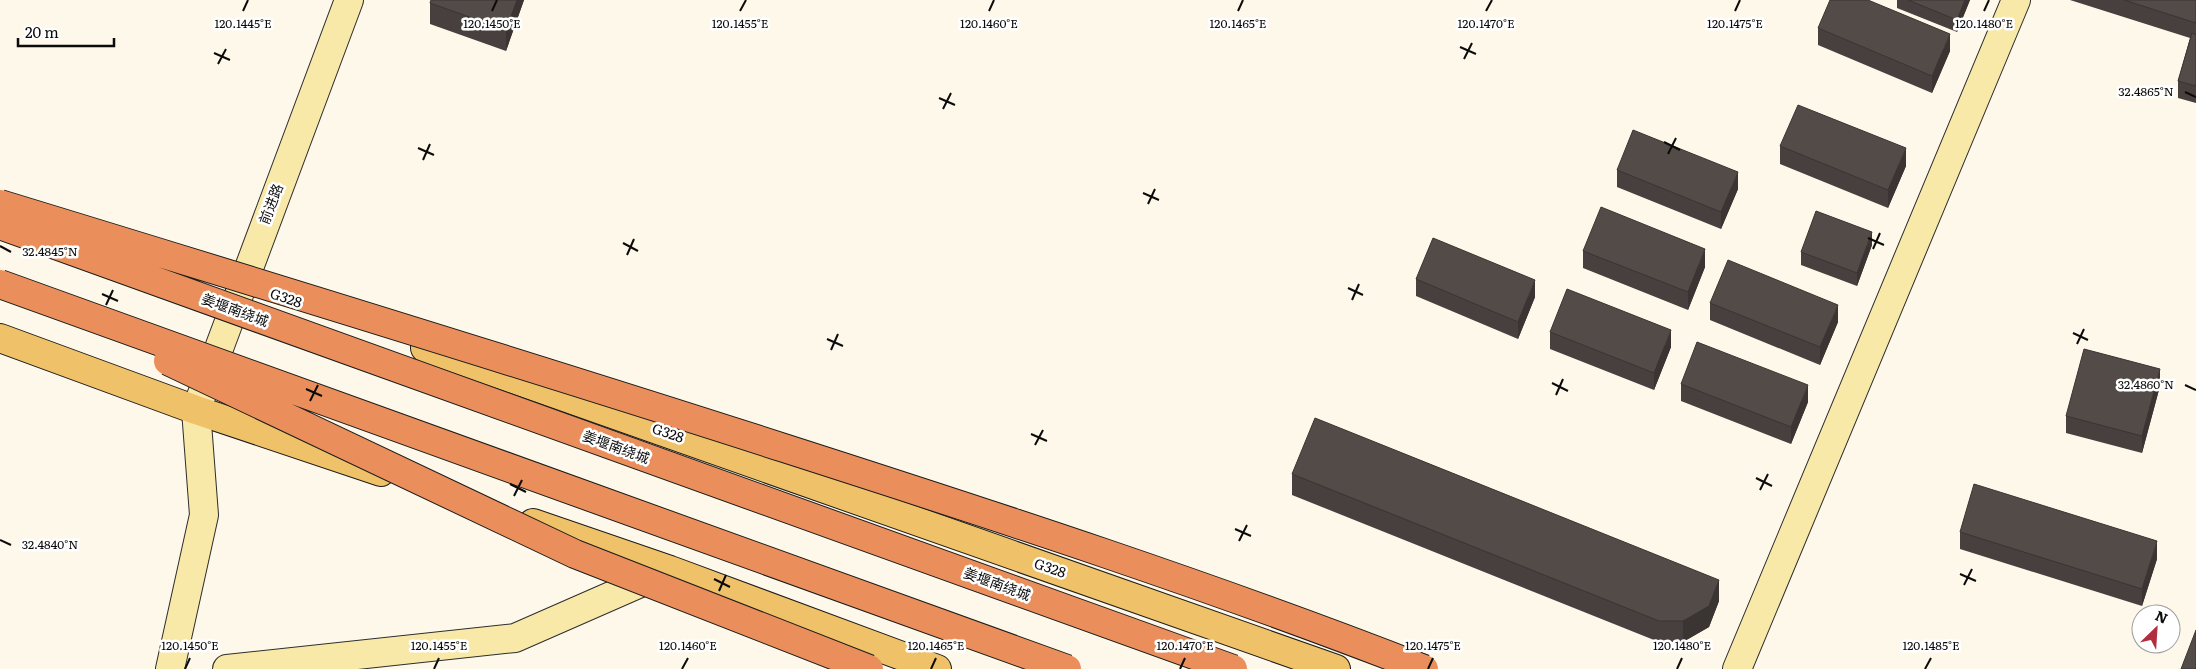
<svg xmlns="http://www.w3.org/2000/svg" width="2196" height="669" viewBox="0 0 2196 669" font-family="Literata,'Noto Sans SC',serif">
  <rect width="100%" height="100%" fill="#fef8ea"/>
  <g fill="none" stroke-linecap="round" stroke-linejoin="round">
    <g stroke="#2d2d2d" stroke-width="30">
      <path id="secondary" d="M170,669L204,515L196,410L349,0
        M227,669L515,638L661,574
        M1737,669L2016,0"/>
    </g>
    <g stroke="#1c1c1c" stroke-width="30">
      <path id="primary" d="M0,338L196,410L381,472
        M425,348L1336,669
        M533,523L670,570L937,669"/>
    </g>
    <use href="#secondary" stroke="#f9e9a9" stroke-width="28"/>
    <use href="#primary" stroke="#efc168" stroke-width="28"/>
    <g stroke="#1c1c1c" stroke-width="30" stroke-linecap="butt">
      <path id="highway-bridge" d="M0,204C262,284 523,364 784,448C999,517 1214,587 1424,669
        M0,225L1233,669
        M0,284L1067,669
        M168,361L575,554L869,669"/>
    </g>
    <use href="#highway-bridge" stroke="#ea8f5b" stroke-width="28"/>
  </g>
  <path fill="#47403e" d="M431,0H524L506,51L430,24V3Z
    M1897,0H1970L1957,32L1897,8Z
    M2070,0H2196V103L2178,98V81L2190,38Z
    M1818,28L1950,51L1932,93L1818,45Z
    M1780,146L1906,166L1888,208L1780,164Z
    M1617,170L1738,189L1721,229L1617,187Z
    M1872,245L1857,286L1801,265V252Z
    M1583,251L1705,267L1688,310L1583,268Z
    M1416,279L1535,297L1518,339L1416,296Z
    M1710,303L1838,322L1820,365L1710,320Z
    M1550,332L1671,347L1654,390L1550,349Z
    M1681,384L1808,402L1791,444L1681,401Z
    M2160,386L2142,453L2066,433V416Z
    M1292,474L1719,601L1709,627L1683,642H1659L1292,495Z
    M1960,532L2157,559L2142,606L1960,549Z"/>
  <path fill="#3a3432" d="M517,0H524L506,51V30Z
    M1965,0H1970L1957,32V20Z
    M1950,34V51L1932,93V76Z
    M1906,148V166L1888,208V190Z
    M1738,172V189L1721,229V212Z
    M1872,232V245L1857,286V273Z
    M1705,249V267L1688,310V292Z
    M1535,280V297L1518,339V322Z
    M1838,305V322L1820,365V347Z
    M1671,330V347L1654,390V373Z
    M2160,369V386L2142,453V436Z
    M1808,385V402L1791,444V427Z
    M2157,541V559L2142,606V589Z
    M1719,580V601L1709,627L1683,642V621Z"/>
  <path fill="#534b48" stroke="#3a3432" d="M431,0H517L506,30L430,3Z
    M1830,0H1868L1950,34L1932,76L1818,28Z
    M1908,0H1965L1957,20Z
    M2124,0H2196V23Z
    M2192,33L2196,35V86L2178,81Z
    M1798,105L1906,148L1888,190L1780,146Z
    M1633,130L1738,172L1721,212L1617,170Z
    M1601,207L1705,249L1688,292L1583,251Z
    M1816,211L1872,232L1857,273L1801,252Z
    M1433,238L1535,280L1518,322L1416,279Z
    M1728,260L1838,305L1820,347L1710,303Z
    M1567,289L1671,330L1654,373L1550,332Z
    M1697,342L1808,385L1791,427L1681,384Z
    M2084,349L2160,369L2142,436L2066,416Z
    M1315,418L1719,580L1709,606L1683,621H1659L1292,474Z
    M1974,484L2157,541L2142,589L1960,532Z
    M2196,630V669H2181Z"/>
  <path fill="none" stroke="#0b0b0b" stroke-width="2" d="M243,11L248,0M492,11L497,0M740,11L746,0M989,11L994,0M1238,11L1243,0M1486,11L1492,0M1735,11L1740,0M1984,11L1989,0M1460,47L1476,54M214,53L230,60M1464,59L1472,43M218,64L226,49M2185,92L2196,97M939,98L955,105M943,109L951,93M1664,142L1680,150M418,148L434,155M1668,154L1676,138M423,160L430,144M1143,193L1159,200M1148,204L1155,189M1868,238L1884,245M623,243L638,251M0,246L11,252M1873,249L1880,233M627,255L634,239M1348,288L1363,295M102,294L118,301M1352,300L1359,284M106,305L113,290M2073,333L2088,340M827,339L843,346M2077,344L2084,329M831,350L838,334M1552,383L1568,391M2185,385L2196,390M306,389L322,396M1556,395L1563,379M310,401L318,385M1031,434L1047,441M1035,445L1043,430M1756,478L1772,486M510,484L526,492M1760,490L1768,474M514,496L522,480M1235,529L1251,536M0,540L11,545M1239,541L1247,525M1960,574L1976,581M714,579L730,587M1964,585L1972,569M719,591L726,575M185,669L190,658M434,669L439,658M682,669L688,658M931,669L936,658M1180,669L1185,658M1428,669L1433,658M1677,669L1682,658M1925,669L1931,658"/>
  <g text-anchor="middle" stroke-width="5" stroke-linejoin="round" paint-order="stroke">
    <g font-size="14" fill="#0b0b0b" stroke="#fff">
      <text transform="translate(271 204) rotate(-69)" y="5">前进路</text>
      <text transform="translate(286 298) rotate(19)" y="5">G328</text>
      <text transform="translate(235 310) rotate(20)" y="5">姜堰南绕城</text>
      <text transform="translate(668 433) rotate(19)" y="5">G328</text>
      <text transform="translate(616 447) rotate(20)" y="5">姜堰南绕城</text>
      <text transform="translate(1050 568) rotate(19)" y="5">G328</text>
      <text transform="translate(997 584) rotate(20)" y="5">姜堰南绕城</text>
    </g>
  </g>
  <g font-size="12" text-anchor="middle" fill="#0b0b0b" stroke="#fff" stroke-width="5" stroke-linejoin="round" paint-order="stroke">
    <text x="243" y="28">120.1445°E</text>
    <text x="492" y="28">120.1450°E</text>
    <text x="740" y="28">120.1455°E</text>
    <text x="989" y="28">120.1460°E</text>
    <text x="1238" y="28">120.1465°E</text>
    <text x="1486" y="28">120.1470°E</text>
    <text x="1735" y="28">120.1475°E</text>
    <text x="1984" y="28">120.1480°E</text>
    <text x="2146" y="96">32.4865°N</text>
    <text x="50" y="256">32.4845°N</text>
    <text x="2146" y="389">32.4860°N</text>
    <text x="50" y="549">32.4840°N</text>
    <text x="190" y="650">120.1450°E</text>
    <text x="439" y="650">120.1455°E</text>
    <text x="688" y="650">120.1460°E</text>
    <text x="936" y="650">120.1465°E</text>
    <text x="1185" y="650">120.1470°E</text>
    <text x="1433" y="650">120.1475°E</text>
    <text x="1682" y="650">120.1480°E</text>
    <text x="1931" y="650">120.1485°E</text>
  </g>
  <g transform="translate(2156 629) rotate(25)"><circle r="24" fill="#ffffff" stroke="#9d9d9d"/>
  <path d="M0-4L9 19L0 12L-9 19Z" fill="#b12d40"/>
  <text y="-8" font-size="14" font-weight="bold" text-anchor="middle" fill="#0b0b0b">N</text>
  </g>
  <path d="M18 38v8h96v-8" fill="none" stroke="#0b0b0b" stroke-width="2.5"/>
  <text x="25" y="38" font-size="15" fill="#0b0b0b" stroke="#ffffff" stroke-width="4" paint-order="stroke">20 m</text>
</svg>
